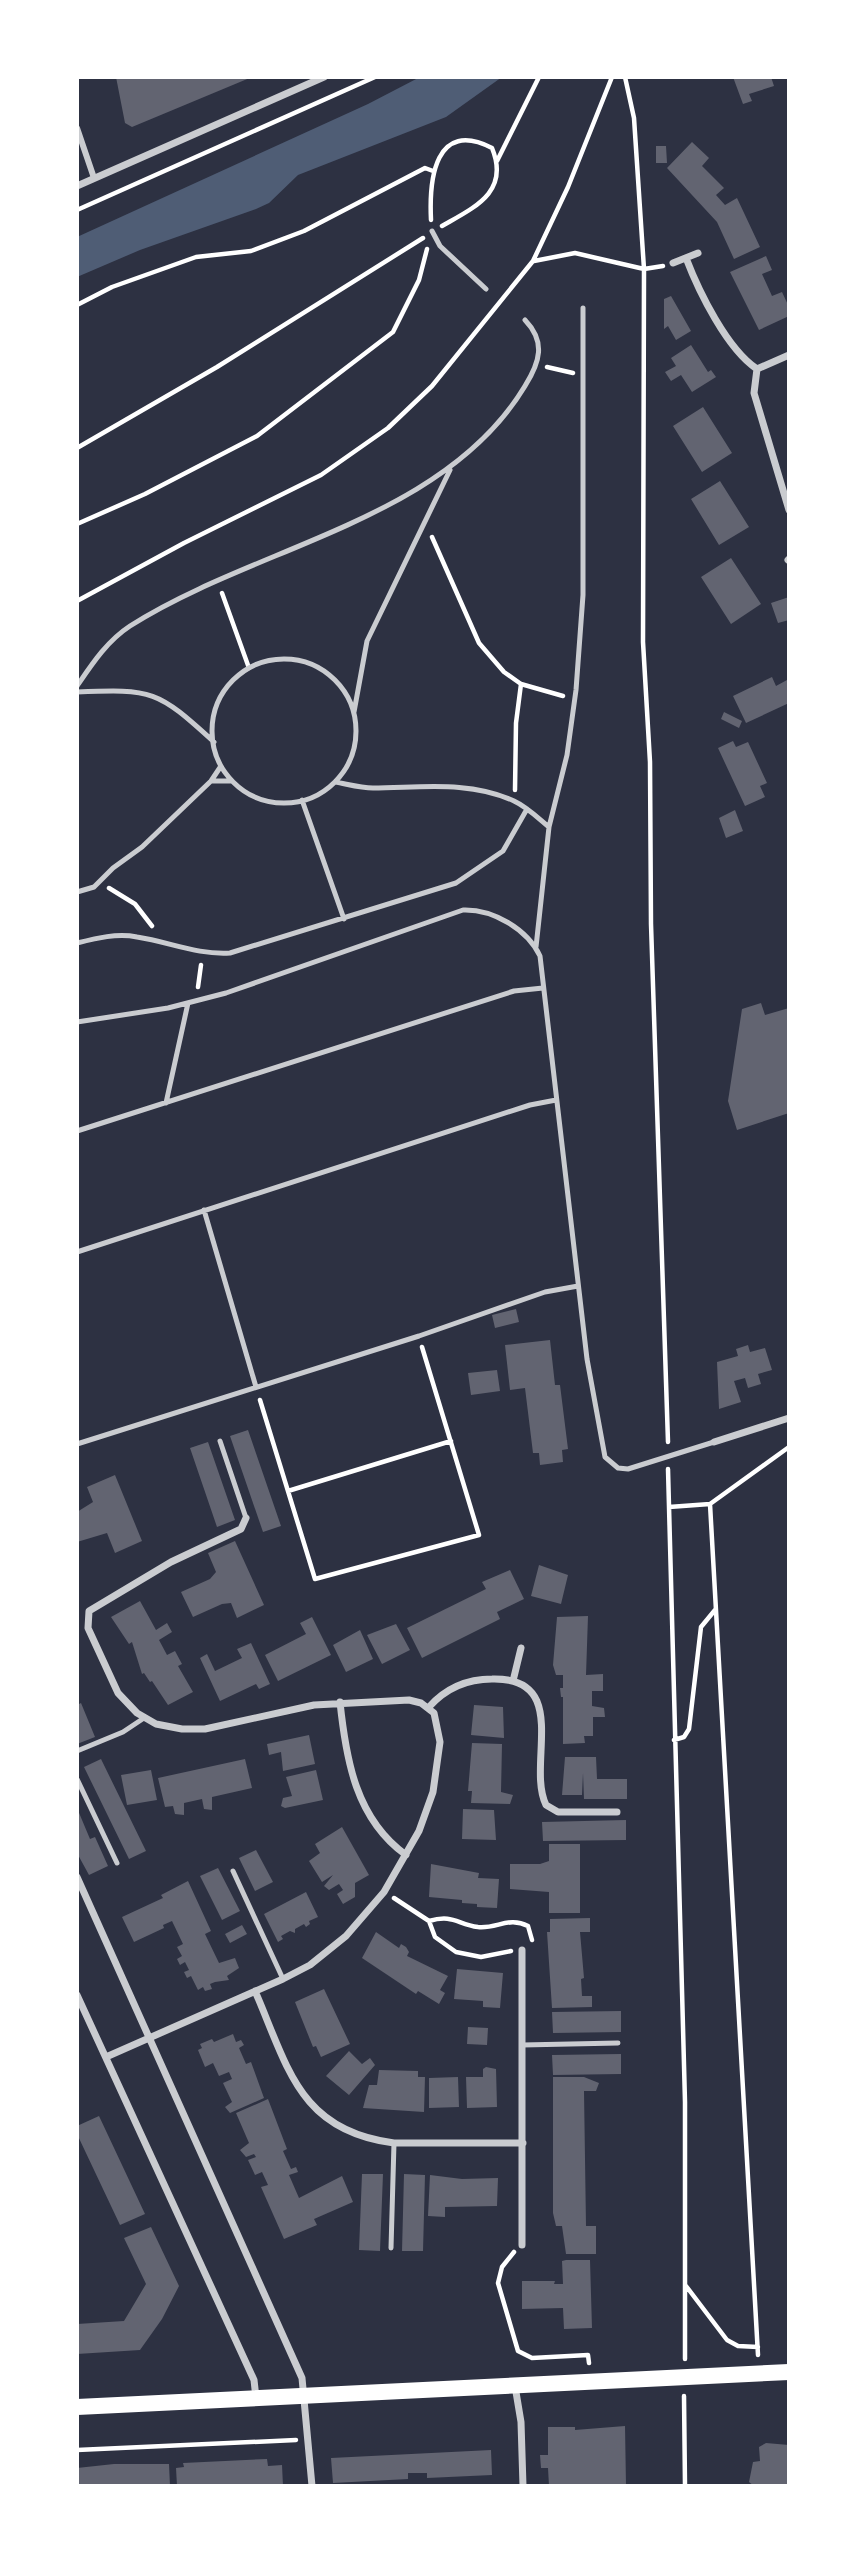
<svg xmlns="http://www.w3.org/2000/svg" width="866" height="2563" viewBox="0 0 866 2563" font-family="'DM Sans',sans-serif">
  <rect width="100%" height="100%" fill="#2d3142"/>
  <path fill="#4f5d75" d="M420,77H502L446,117L298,175L269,203L256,209L140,250L77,277V237L368,104Z"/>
  <path fill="#626471" d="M116,77H252L132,127L125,123Z
    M733,77H771L774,86L749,94L752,101L743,104Z
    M692,142L709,158L702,166L724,188L716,195L725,205L737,198L760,247L734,259L717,222L667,168Z
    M656,146H666L667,163H656Z
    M766,256L772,270L762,274L772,296L782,292L789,307V316L759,330L730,272Z
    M671,296L691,331L676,340L668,326L664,329V299Z
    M691,345L708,372L711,370L716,377L692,392L681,375L671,381L665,372L676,366L671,358Z
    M703,407L732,453L702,472L673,426Z
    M720,481L749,527L719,545L691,499Z
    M731,558L761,604L731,624L701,577Z
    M789,597V620L778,623L771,603Z
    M772,677L776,686L787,680L789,703L746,723L733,696Z
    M724,712L742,721L739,728L721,719Z
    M733,741L736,747L748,742L767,783L760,786L765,797L745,806L718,748Z
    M735,810L743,831L726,838L719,818Z
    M761,1003L765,1015L789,1008V1113L737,1130L728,1101L742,1009Z
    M516,1309L519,1322L495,1328L492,1315Z
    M550,1340L555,1385H560L568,1449L562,1450L563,1462L540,1465L539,1453H533L525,1388L510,1390L505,1345Z
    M748,1345L750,1352L765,1348L772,1370L758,1374L761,1384L748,1388L745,1378L734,1381L741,1402L719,1409L717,1362L738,1356L736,1349Z
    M497,1370L500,1391L471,1395L468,1373Z
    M248,1430L281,1526L263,1532L230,1436Z
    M208,1442L235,1520L217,1527L190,1448Z
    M115,1475L142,1541L115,1553L107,1533L77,1542V1512L93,1502L87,1487Z
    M235,1541L264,1605L237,1618L231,1603L222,1604L193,1617L181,1592L210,1579L216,1572L208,1553Z
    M539,1565L568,1575L561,1604L531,1596Z
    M510,1570L524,1599L497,1612L500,1619L422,1658L407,1628L486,1589L482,1582Z
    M140,1601L156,1630L167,1623L172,1632L159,1640L167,1655L175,1651L182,1664L178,1666L193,1692L168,1705L152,1681L150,1682L144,1673L142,1674L132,1642L129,1644L111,1617Z
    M588,1616L586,1675L603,1674V1691H592V1706L604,1708L605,1717H593V1736H584L585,1743L563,1744V1697H561L560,1688H563V1675H556L553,1665L557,1617Z
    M312,1617L331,1655L278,1681L265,1655L306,1634L300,1623Z
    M396,1624L410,1650L382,1664L367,1635Z
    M360,1630L373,1659L346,1672L333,1645Z
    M251,1643L270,1684L259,1689L256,1684L220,1701L200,1658L207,1654L215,1671L242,1658L237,1649Z
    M81,1703L95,1737L77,1744V1705Z
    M474,1705L503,1707L504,1738L471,1735Z
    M309,1735L315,1764L283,1771L281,1752L269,1755L267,1744Z
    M472,1743L502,1744L501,1792L513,1795L510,1804L471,1803L472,1791H468Z
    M565,1757H596L597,1779H627V1799H584L583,1773L582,1795H562Z
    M101,1759L146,1851L129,1859L84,1767Z
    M245,1759L252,1788L212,1797V1810L204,1809L202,1799L184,1803V1815L175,1814L173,1806L165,1807L158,1778Z
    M151,1770L157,1800L127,1805L121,1775Z
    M316,1770L323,1800L285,1808L281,1806L283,1798L292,1796L286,1777Z
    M77,1808L90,1839L95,1837L108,1866L89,1875L77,1853Z
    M463,1809L494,1810L496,1840L462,1839Z
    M626,1820V1840L543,1841L542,1822Z
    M342,1827L369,1875L355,1883V1897L343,1904L337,1894L343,1890L339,1884L329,1890L324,1886L333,1875L322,1882L309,1861L320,1853L315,1844Z
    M549,1844H580V1913H549V1892L510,1889V1864H540L549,1861Z
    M256,1850L273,1882L255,1891L239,1858Z
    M431,1864L479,1873L478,1878L499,1879L497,1908L477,1907V1904L462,1903V1900L429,1897Z
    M218,1868L240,1911L222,1920L200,1876Z
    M188,1881L211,1931L205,1934L219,1963L235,1958L239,1968L227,1976L229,1980L215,1982L210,1984L212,1989L205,1991L203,1987L198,1990L191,1976L187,1978L184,1972L189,1970L185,1962L180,1965L177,1959L182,1956L177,1947L183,1944L172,1921L163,1925L164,1928L134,1942L122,1917L163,1898L161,1895Z
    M306,1892L318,1917L309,1921L310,1924L306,1927L304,1924L295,1929V1933L290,1931L281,1936L283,1939L278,1942L264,1914Z
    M590,1918V1932H580L584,1978L581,1979L582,1996H592V2007L552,2008L547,1932H550V1919Z
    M242,1925L247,1934L230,1943L225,1934Z
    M376,1932L399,1948L401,1944L406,1947L409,1952L407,1956L448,1976L440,1990L445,1993L439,2004L418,1991L416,1994L362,1958Z
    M457,1969L503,1973L500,2008L483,2007V2001L454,1999Z
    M324,1989L350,2044L321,2057L316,2046L313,2047L295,2002Z
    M621,2011V2032L553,2033L552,2012Z
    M468,2027L488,2028L487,2045L467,2044Z
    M233,2034L236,2042L241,2040L244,2045L239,2048L246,2064L251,2062L264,2098L230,2113L225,2107L232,2102L223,2083L232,2079L229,2072L219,2076L213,2063L205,2067L198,2050L202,2048L200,2044L212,2039L214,2042Z
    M349,2051L362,2064L370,2058L375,2065L349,2095L326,2076Z
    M621,2054V2074L553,2075L552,2055Z
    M486,2067L496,2069L497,2107L467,2108L466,2077H483V2069Z
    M379,2070L418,2071V2077H425L424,2112L363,2108L369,2085H377Z
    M458,2077L459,2107L429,2108V2078Z
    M553,2077H584L599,2083L596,2091H584L586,2226H596V2254H566L562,2226H556L553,2213Z
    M268,2099L287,2149L283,2151L291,2169L296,2167L298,2172L289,2175L299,2198L342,2176L353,2202L314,2219L317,2225L284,2239L261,2187L268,2185L262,2172L255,2175L248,2160L256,2157L254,2154L246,2157L240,2150L249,2143L236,2113Z
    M99,2116L145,2214L120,2225L77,2134V2126Z
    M362,2174H383L380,2251L359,2250Z
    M404,2174L425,2175L423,2251H402Z
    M430,2175L462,2179L498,2178L497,2206L445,2207V2217L428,2216Z
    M151,2227L179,2286L162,2319L140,2350L77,2354V2324L124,2321L146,2284L124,2238Z
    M566,2260H590L592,2328L564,2329L563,2308L522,2309V2281H555L554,2284H563L562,2261Z
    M625,2426L626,2486H549L548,2468H541L540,2455H548V2427H575V2430Z
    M766,2443L789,2445V2486H754L749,2482L753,2462L760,2461L759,2447Z
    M491,2450L492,2475L427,2478V2473H408V2479L333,2483L331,2458Z
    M267,2459L268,2466L282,2465L283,2486H177L176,2468L184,2467L183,2463Z
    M114,2464H169L170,2486H77V2468Z"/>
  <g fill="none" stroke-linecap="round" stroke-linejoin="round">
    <path stroke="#fff" stroke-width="4.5" d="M625,77L634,118L644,269L643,642L650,762L651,924L668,1442
      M497,161L539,77
      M77,210L375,77
      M431,220C429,179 435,119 492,148C510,192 475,207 442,226
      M534,261L575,253L644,269L663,266
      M77,305L112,287L196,257L251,251L304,231L425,168L433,171
      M547,367L573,373
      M77,448L217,367L423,238
      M77,524L145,494L257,436L393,332L419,280L427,249
      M432,537L479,643L504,672L521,684L563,696
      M222,593L249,668
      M77,601L184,543L321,475L388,428L432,386L533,261L568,187L612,77
      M515,790L516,723L521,684
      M109,888L135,904L152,926
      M198,987L201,965
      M260,1400L315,1579L479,1535L422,1347
      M668,1469L685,2102V2359
      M288,1491L451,1441
      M669,1507L710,1504
      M674,1740L684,1737L689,1729L701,1627L715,1610
      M394,1898L429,1921L435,1937L456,1952L481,1957L511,1951
      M429,1921C453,1914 457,1924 478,1927C497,1929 509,1916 528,1926L532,1940
      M514,2252L502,2267L498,2283L518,2351L532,2358L588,2355L589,2363
      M686,2286L727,2340L738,2346L758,2347
      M758,2355L710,1504L789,1447
      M684,2396L685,2486
      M77,2450L296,2440"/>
    <path stroke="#caccd0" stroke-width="5" d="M432,231L440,246L486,289
      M212 731a72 72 0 1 1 144 0a72 72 0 1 1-144 0Z
      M77,686C92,664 107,641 130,626C255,546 444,521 525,386C540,362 546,342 525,320
      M77,692C153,689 157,690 214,742
      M354,712L367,641L450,470
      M211,781H232
      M335,782C347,784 360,788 373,788C419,788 469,780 514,801C527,807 538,818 549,827L536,947
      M302,800L344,919
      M549,827L567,755L576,690L583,595V308
      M77,892L94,887L113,868L142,847L211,781L221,766
      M77,943C97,938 117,933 137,937C170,942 197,955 230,953L456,883L503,851L527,809
      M77,1022L168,1008L226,993L463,910C493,909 527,929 540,956L587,1359L605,1457L618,1468L628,1469L714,1442
      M166,1103L188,1003
      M77,1131L514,991L543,988
      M204,1210L256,1387
      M77,1252L530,1105L556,1100
      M220,1441L246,1518
      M77,1444L419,1336L545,1292L578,1286
      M77,1751L123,1732L144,1718
      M77,1779L117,1863
      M233,1871L283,1979
      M522,2045L618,2043
      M391,2248L394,2143"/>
    <path stroke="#caccd0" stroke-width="6" d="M77,128L94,178"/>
    <path stroke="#caccd0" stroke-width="7" d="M77,186L324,77
      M686,258C699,292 727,349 757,369
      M673,263L698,253
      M757,369L754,393L789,510
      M757,369L789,355
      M788,560L789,559
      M714,1442L789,1418
      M513,1681L521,1648
      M340,1702C346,1760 356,1819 406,1855
      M429,1707C446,1688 466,1679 492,1679C572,1677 526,1764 546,1805L558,1812H617
      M77,1877L302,2378L312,2486
      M522,1950V2245
      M255,1991C288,2067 299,2131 394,2143H523
      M77,1995L254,2380L256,2398
      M106,2057L283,1979L310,1965L346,1936L384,1892L419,1831L433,1792L440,1742L434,1713L421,1703L409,1700L314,1705L205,1729H182L156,1724L137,1713L118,1693L88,1628L89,1611L171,1562L241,1529L246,1518
      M515,2386L521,2422L523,2486"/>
    <path stroke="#fff" stroke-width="16" d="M77,2407L789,2372"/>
  </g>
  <rect width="866" height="2563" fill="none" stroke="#ffffff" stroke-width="158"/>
</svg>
